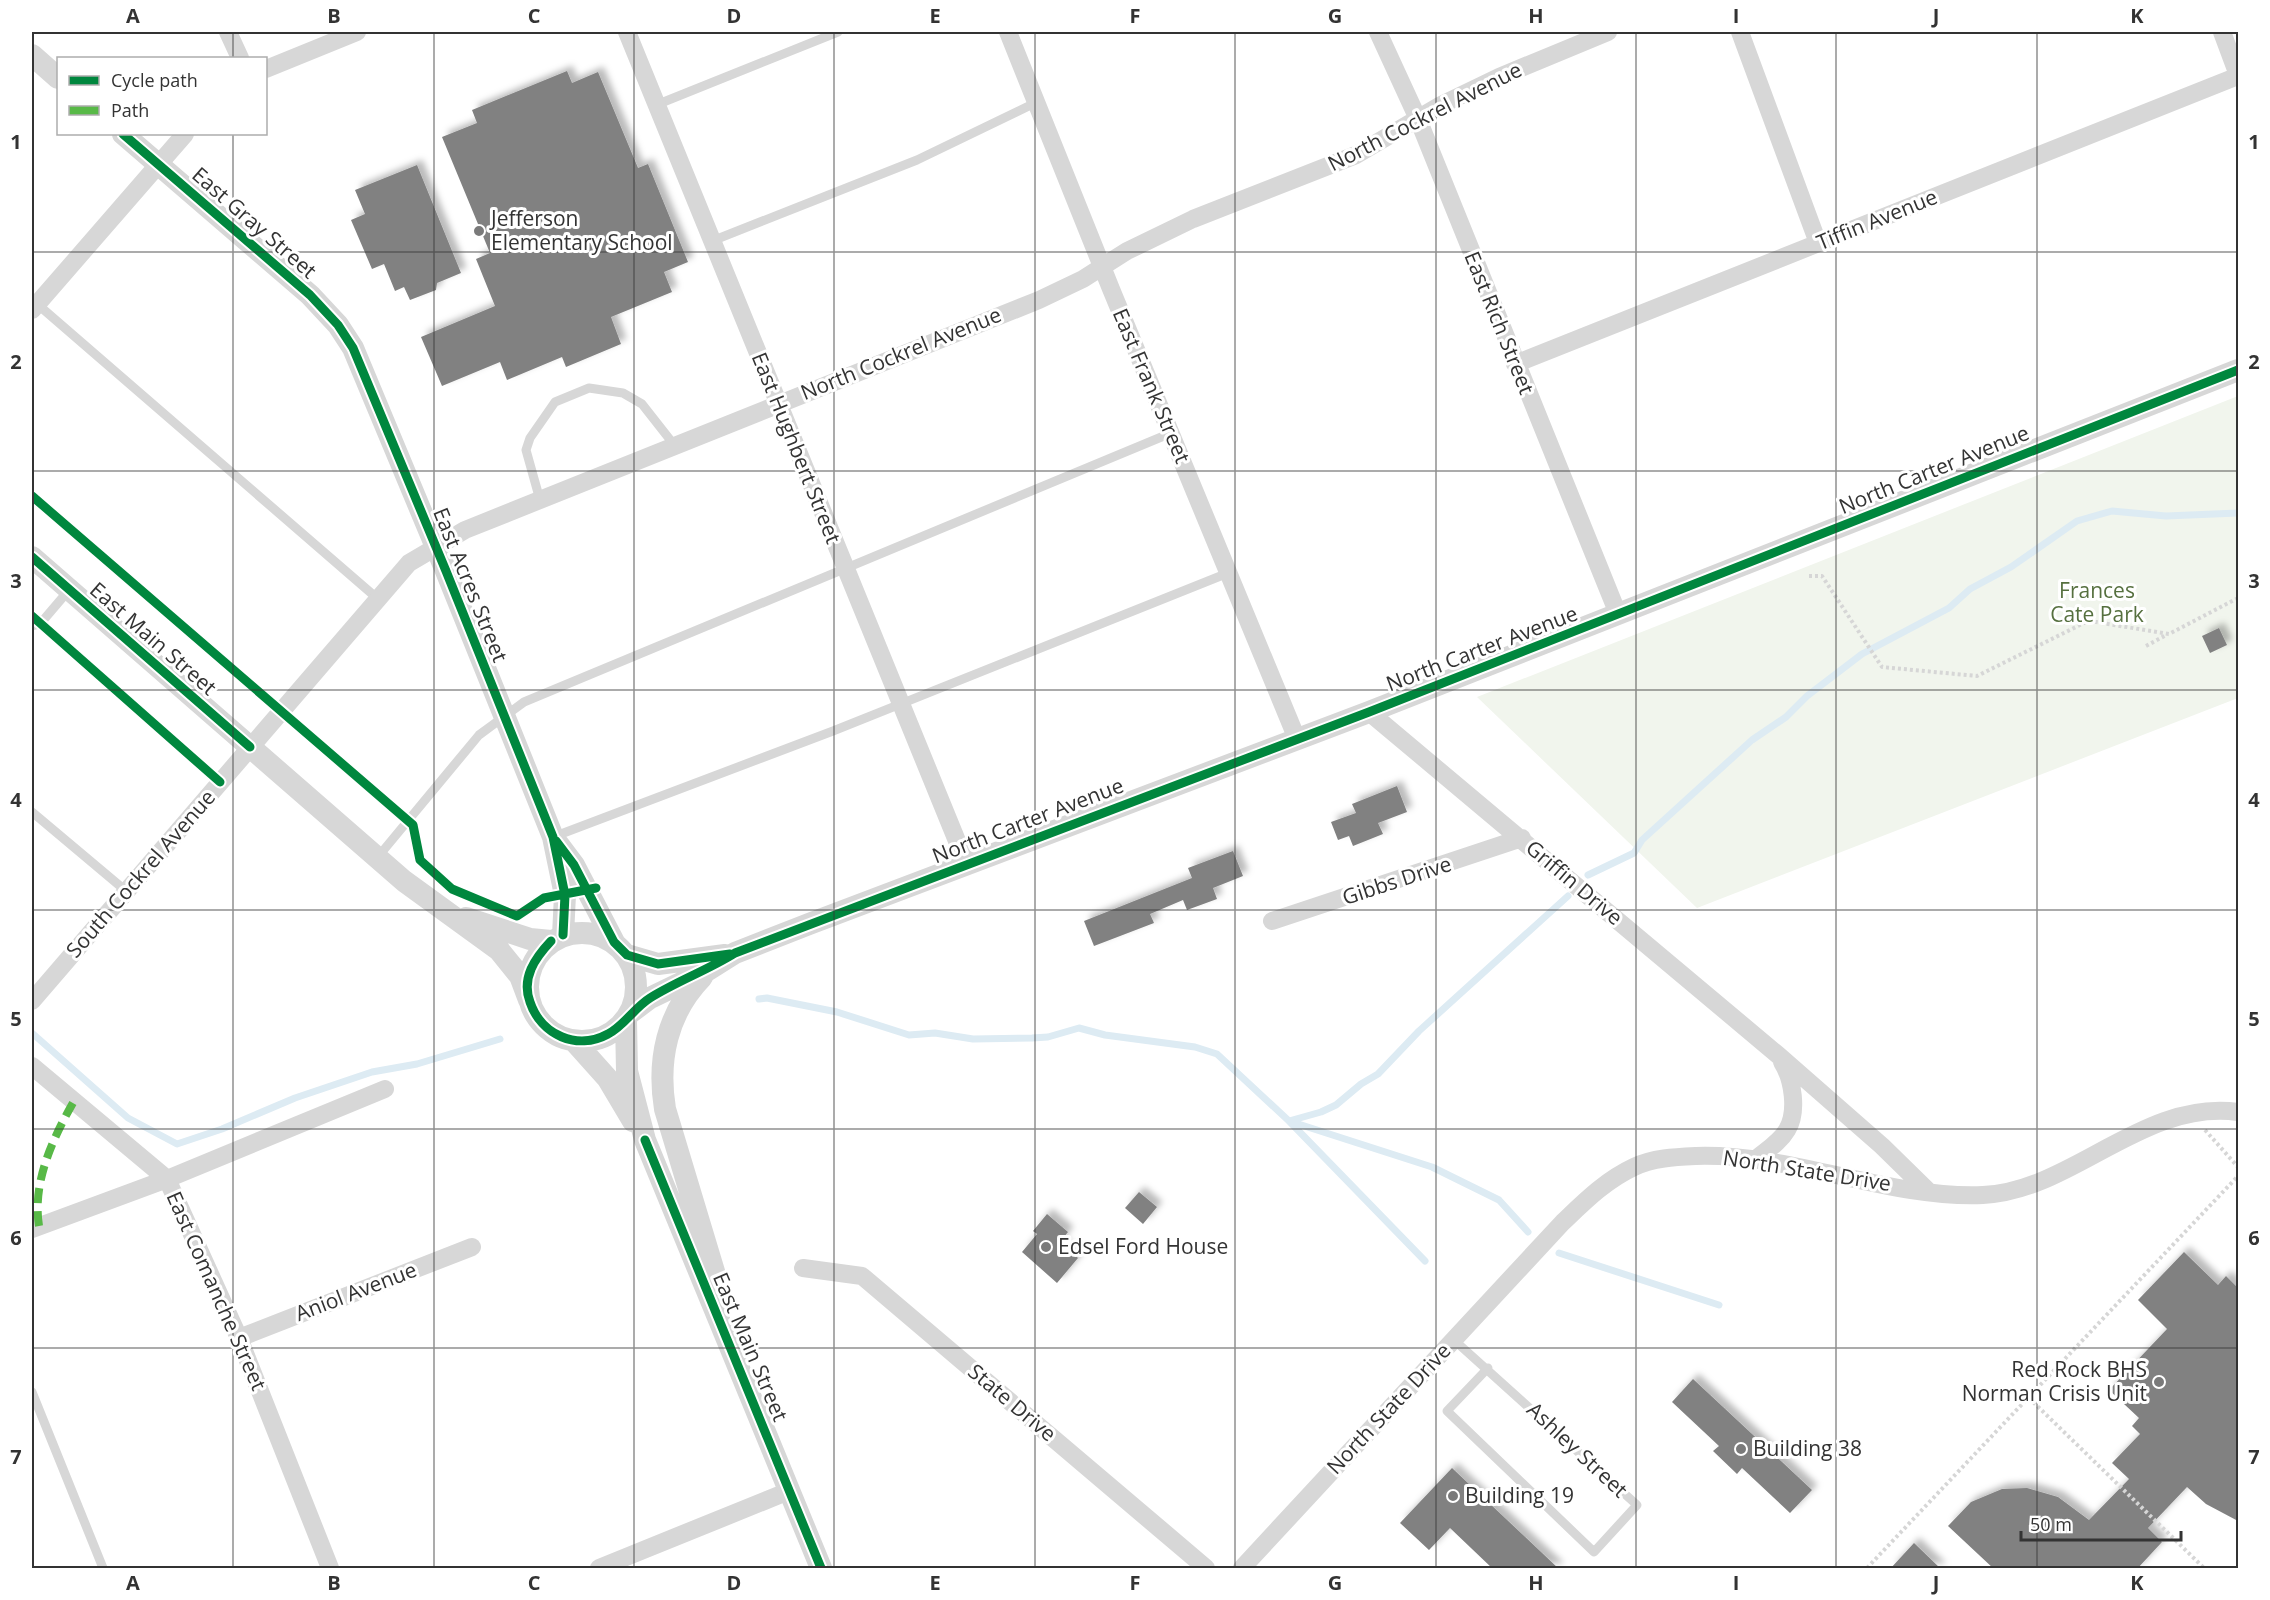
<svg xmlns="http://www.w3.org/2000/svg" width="2270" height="1600" viewBox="0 0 2270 1600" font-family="'Open Sans',sans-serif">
  <defs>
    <filter id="shadow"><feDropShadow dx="5.5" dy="-5.5" stdDeviation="3" flood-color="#0004"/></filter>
  </defs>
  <rect width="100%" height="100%" fill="#fff"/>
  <path fill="#f1f5ed" d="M2238,396V698L1697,908L1477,697Z"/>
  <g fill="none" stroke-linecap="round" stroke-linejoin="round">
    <path stroke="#ddebf3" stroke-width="7" d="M1588,875L1634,853L1642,840L1752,740L1786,717L1807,696L1862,654L1949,608L1970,589L2011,567L2077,521L2112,511L2166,516L2238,513
      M759,999L767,998L837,1012L909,1035L935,1033L973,1039L1032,1038L1048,1037L1079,1028L1105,1035L1195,1047L1217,1054L1289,1121L1432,1167L1499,1200L1528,1232
      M32,1033L128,1118L177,1144L222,1129L295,1098L372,1072L417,1064L500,1039
      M1559,1253L1719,1305
      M1425,1261L1289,1121L1321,1112L1336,1105L1361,1084L1378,1074L1419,1031L1568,896"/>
  </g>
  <path fill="#818181" filter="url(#shadow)" d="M567,71L572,83L598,72L638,168L648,164L688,262L664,272L672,292L611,317L621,344L566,367L562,357L507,380L500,362L442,386L421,337L495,306L476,259L490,253L442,137L477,123L472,110Z
    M417,165L461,273L437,283L436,290L410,300L404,287L395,291L384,264L372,269L351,220L365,214L355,190Z
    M2219,628L2227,645L2210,653L2202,636Z
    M1397,786L1407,812L1378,823L1383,834L1353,846L1349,836L1338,840L1331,822L1356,813L1352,804Z
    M1233,851L1243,876L1213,888L1217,899L1187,910L1183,900L1150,914L1154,923L1094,946L1084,921L1192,878L1188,868Z
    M1139,1192L1157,1207L1143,1224L1125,1208Z
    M1047,1214L1068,1232L1060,1242L1078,1258L1057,1283L1022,1252L1037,1234L1033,1231Z
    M2184,1252L2218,1285L2226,1276L2238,1288V1521L2206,1504L2187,1487L2148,1528L2162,1542L2137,1569H1994L1948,1526L1971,1502L2002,1489L2027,1488L2058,1497L2089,1520L2129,1479L2112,1463L2140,1434L2132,1426L2139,1418L2109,1390L2167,1329L2138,1300Z
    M1693,1379L1812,1490L1790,1513L1742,1468L1737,1474L1713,1451L1719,1446L1672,1402Z
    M1452,1468L1559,1569H1493L1450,1528L1429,1550L1400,1523Z
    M1914,1543L1941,1569H1890Z"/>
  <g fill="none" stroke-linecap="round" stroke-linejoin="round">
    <path stroke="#d6d6d6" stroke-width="4" stroke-dasharray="3 3" stroke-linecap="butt" d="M1809,576H1822L1882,667L1977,676L2084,623L2090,621L2169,634L2238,598
      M2146,646L2168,634
      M2205,1130L2238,1167
      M2029,1398L2204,1568
      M1867,1568L2238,1176"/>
    <path stroke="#d7d7d7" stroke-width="9" d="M656,105L838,32
      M712,241L917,160L1037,102
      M36,303L378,599
      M540,500L526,450L530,438L555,402L589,388L623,393L642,404L675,446
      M32,626L40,624L69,590
      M32,812L126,891
      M553,837L833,731L1228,573
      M377,858L479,735L524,702L1171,433
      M1454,1340L1637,1505L1594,1552L1447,1411L1488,1368
      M32,1392L103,1568"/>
    <path stroke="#d7d7d7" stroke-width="18" d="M228,32L240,58
      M627,32L966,863
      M1008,32L1111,289L1297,739
      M1378,32L1418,119L1618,614
      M1740,32L1818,243
      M2222,32L2238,75
      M266,69L357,32
      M32,310L185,134
      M1515,364L2238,76
      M1369,712L1778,1055L1882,1146L1929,1192
      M1272,921L1522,838
      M32,1001L409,563L465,530L1039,300L1083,279L1127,251L1193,219L1356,155L1441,105L1499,77L1608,32
      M32,1066L167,1179L239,1338L330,1568
      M1756,1159C1767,1150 1780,1142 1787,1130C1798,1112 1793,1079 1782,1062
      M32,1229L167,1179L385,1089
      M803,1268L862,1276L1206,1568
      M239,1338L472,1247
      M599,1568L789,1491
      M1242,1568L1563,1222C1585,1201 1606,1180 1634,1167C1653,1158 1675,1157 1696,1156C1793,1153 1888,1199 1983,1195C2072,1191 2143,1099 2238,1112"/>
    <path stroke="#d7d7d7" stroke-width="22" d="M32,55L58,78
      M123,134L310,295L338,325L353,348L446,571L553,837L565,895L563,935
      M32,557L404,881L499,950L520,976L529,1000
      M559,845L574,865L614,942
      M466,918L530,939L551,941
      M528 987a54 54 0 1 1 108 0a54 54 0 1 1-108 0Z
      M627,955L658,964L725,955
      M702,977C667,1013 657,1060 665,1109L719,1288
      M630,1013L650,998L708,970L735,953L809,924L1369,712L2238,370
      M626,1020L627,1071L645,1140L821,1568
      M574,1041L608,1079L633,1121"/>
    <path stroke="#58b947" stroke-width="8" stroke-dasharray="15 8" stroke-linecap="butt" d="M39,1226C32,1182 53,1138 74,1101"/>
    <g stroke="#fff" stroke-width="13">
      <path id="cycleway" d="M123,134L310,295L338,325L353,348L446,571L553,837L565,895L563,935
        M32,496L413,825L420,860L452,889L517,916L544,898L596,888
        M32,557L250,747
        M32,616L220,782
        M556,841L574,865L614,942L627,955L658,964L730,954
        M551,941C535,958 521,978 530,1002C541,1035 577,1051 608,1034C624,1026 634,1008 650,998C677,981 708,970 735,953L1369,712L2238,370
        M645,1140L821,1568"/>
    </g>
    <use href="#cycleway" stroke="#00873e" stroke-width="9"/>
  </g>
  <path fill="none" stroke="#333" stroke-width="1.5" stroke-opacity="0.55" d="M233,32V58M434,32V1568M634,32V1568M834,32V1568M1035,32V1568M1235,32V1568M1436,32V1568M1636,32V1568M1836,32V1568M2037,32V1568M233,134V1568M32,252H2238M32,471H2238M32,690H2238M32,910H2238M32,1129H2238M32,1348H2238"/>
  <g fill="#7a7a7a" stroke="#fff" stroke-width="2">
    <circle cx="479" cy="231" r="6"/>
    <circle cx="1046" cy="1247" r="6"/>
    <circle cx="2159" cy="1382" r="6"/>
    <circle cx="1741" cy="1449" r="6"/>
    <circle cx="1453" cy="1496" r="6"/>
  </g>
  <g text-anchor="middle" stroke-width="6" stroke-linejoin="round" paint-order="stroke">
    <g font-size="21" fill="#333" stroke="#fff">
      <text transform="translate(1425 117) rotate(-27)" y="7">North Cockrel Avenue</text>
      <text transform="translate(1877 220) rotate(-22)" y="7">Tiffin Avenue</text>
      <text transform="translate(254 223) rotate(41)" y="7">East Gray Street</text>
      <text transform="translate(1499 323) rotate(68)" y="7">East Rich Street</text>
      <text transform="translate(901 354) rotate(-22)" y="7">North Cockrel Avenue</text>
      <text transform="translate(1151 386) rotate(67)" y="7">East Frank Street</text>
      <text transform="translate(796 448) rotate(68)" y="7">East Hughbert Street</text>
      <text transform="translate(1934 470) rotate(-22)" y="7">North Carter Avenue</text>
      <text transform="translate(470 585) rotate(68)" y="7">East Acres Street</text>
      <text transform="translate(153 639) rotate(41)" y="7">East Main Street</text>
      <text transform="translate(1482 649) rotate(-21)" y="7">North Carter Avenue</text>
      <text transform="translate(1028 821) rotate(-21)" y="7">North Carter Avenue</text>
      <text transform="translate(141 874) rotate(-49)" y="7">South Cockrel Avenue</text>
      <text transform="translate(1397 881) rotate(-18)" y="7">Gibbs Drive</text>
      <text transform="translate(1574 883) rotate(40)" y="7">Griffin Drive</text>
      <text transform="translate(1807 1171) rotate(9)" y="7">North State Drive</text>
      <text transform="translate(216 1291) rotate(66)" y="7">East Comanche Street</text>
      <text transform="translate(356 1292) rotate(-21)" y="7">Aniol Avenue</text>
      <text transform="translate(750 1347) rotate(67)" y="7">East Main Street</text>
      <text transform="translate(1012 1403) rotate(40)" y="7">State Drive</text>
      <text transform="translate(1389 1409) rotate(-47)" y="7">North State Drive</text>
      <text transform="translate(1577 1450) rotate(43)" y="7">Ashley Street</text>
    </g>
    <g font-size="21" fill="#333" stroke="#fff" text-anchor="start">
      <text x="491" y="226">Jefferson<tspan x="491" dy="24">Elementary School</tspan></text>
      <text x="1058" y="1254">Edsel Ford House</text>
      <text x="2147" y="1377" text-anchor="end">Red Rock BHS<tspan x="2147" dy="24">Norman Crisis Unit</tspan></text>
      <text x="1753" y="1456">Building 38</text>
      <text x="1465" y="1503">Building 19</text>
    </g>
    <g font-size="21" fill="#56703f" stroke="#fff">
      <text x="2097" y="598">Frances<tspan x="2097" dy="24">Cate Park</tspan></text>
    </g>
  </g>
  <rect width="2270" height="1600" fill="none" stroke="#ffffff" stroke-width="66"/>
  <rect x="57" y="57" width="210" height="78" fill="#ffffff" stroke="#adadad" stroke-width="1.5"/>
  <rect x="69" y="76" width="30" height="9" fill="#00873e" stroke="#adadad" stroke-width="1.5"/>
  <text x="111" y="87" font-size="18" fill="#333333">Cycle path</text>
  <rect x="69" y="106" width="30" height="9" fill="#58b947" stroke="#adadad" stroke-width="1.5"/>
  <text x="111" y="117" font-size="18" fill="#333333">Path</text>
  <path d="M2021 1531v9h160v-9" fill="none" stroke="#333333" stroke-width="3"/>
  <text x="2030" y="1531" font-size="18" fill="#333333" stroke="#ffffff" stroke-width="4.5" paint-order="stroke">50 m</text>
  <rect x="33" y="33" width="2204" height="1534" fill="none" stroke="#333" stroke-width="2"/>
  <g font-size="20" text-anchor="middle" font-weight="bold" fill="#333">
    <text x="133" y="23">A</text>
    <text x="334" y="23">B</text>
    <text x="534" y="23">C</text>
    <text x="734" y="23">D</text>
    <text x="935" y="23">E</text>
    <text x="1135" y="23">F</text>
    <text x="1335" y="23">G</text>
    <text x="1536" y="23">H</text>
    <text x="1736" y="23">I</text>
    <text x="1936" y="23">J</text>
    <text x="2137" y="23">K</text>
    <text x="16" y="149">1</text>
    <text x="2254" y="149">1</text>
    <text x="16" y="369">2</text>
    <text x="2254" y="369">2</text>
    <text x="16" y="588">3</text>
    <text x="2254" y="588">3</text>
    <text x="16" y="807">4</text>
    <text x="2254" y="807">4</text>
    <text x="16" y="1026">5</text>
    <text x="2254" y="1026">5</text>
    <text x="16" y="1245">6</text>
    <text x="2254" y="1245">6</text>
    <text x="16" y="1464">7</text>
    <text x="2254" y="1464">7</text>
    <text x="133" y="1590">A</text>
    <text x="334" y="1590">B</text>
    <text x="534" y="1590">C</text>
    <text x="734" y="1590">D</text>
    <text x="935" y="1590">E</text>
    <text x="1135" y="1590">F</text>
    <text x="1335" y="1590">G</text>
    <text x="1536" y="1590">H</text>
    <text x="1736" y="1590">I</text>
    <text x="1936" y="1590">J</text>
    <text x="2137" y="1590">K</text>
  </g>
</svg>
